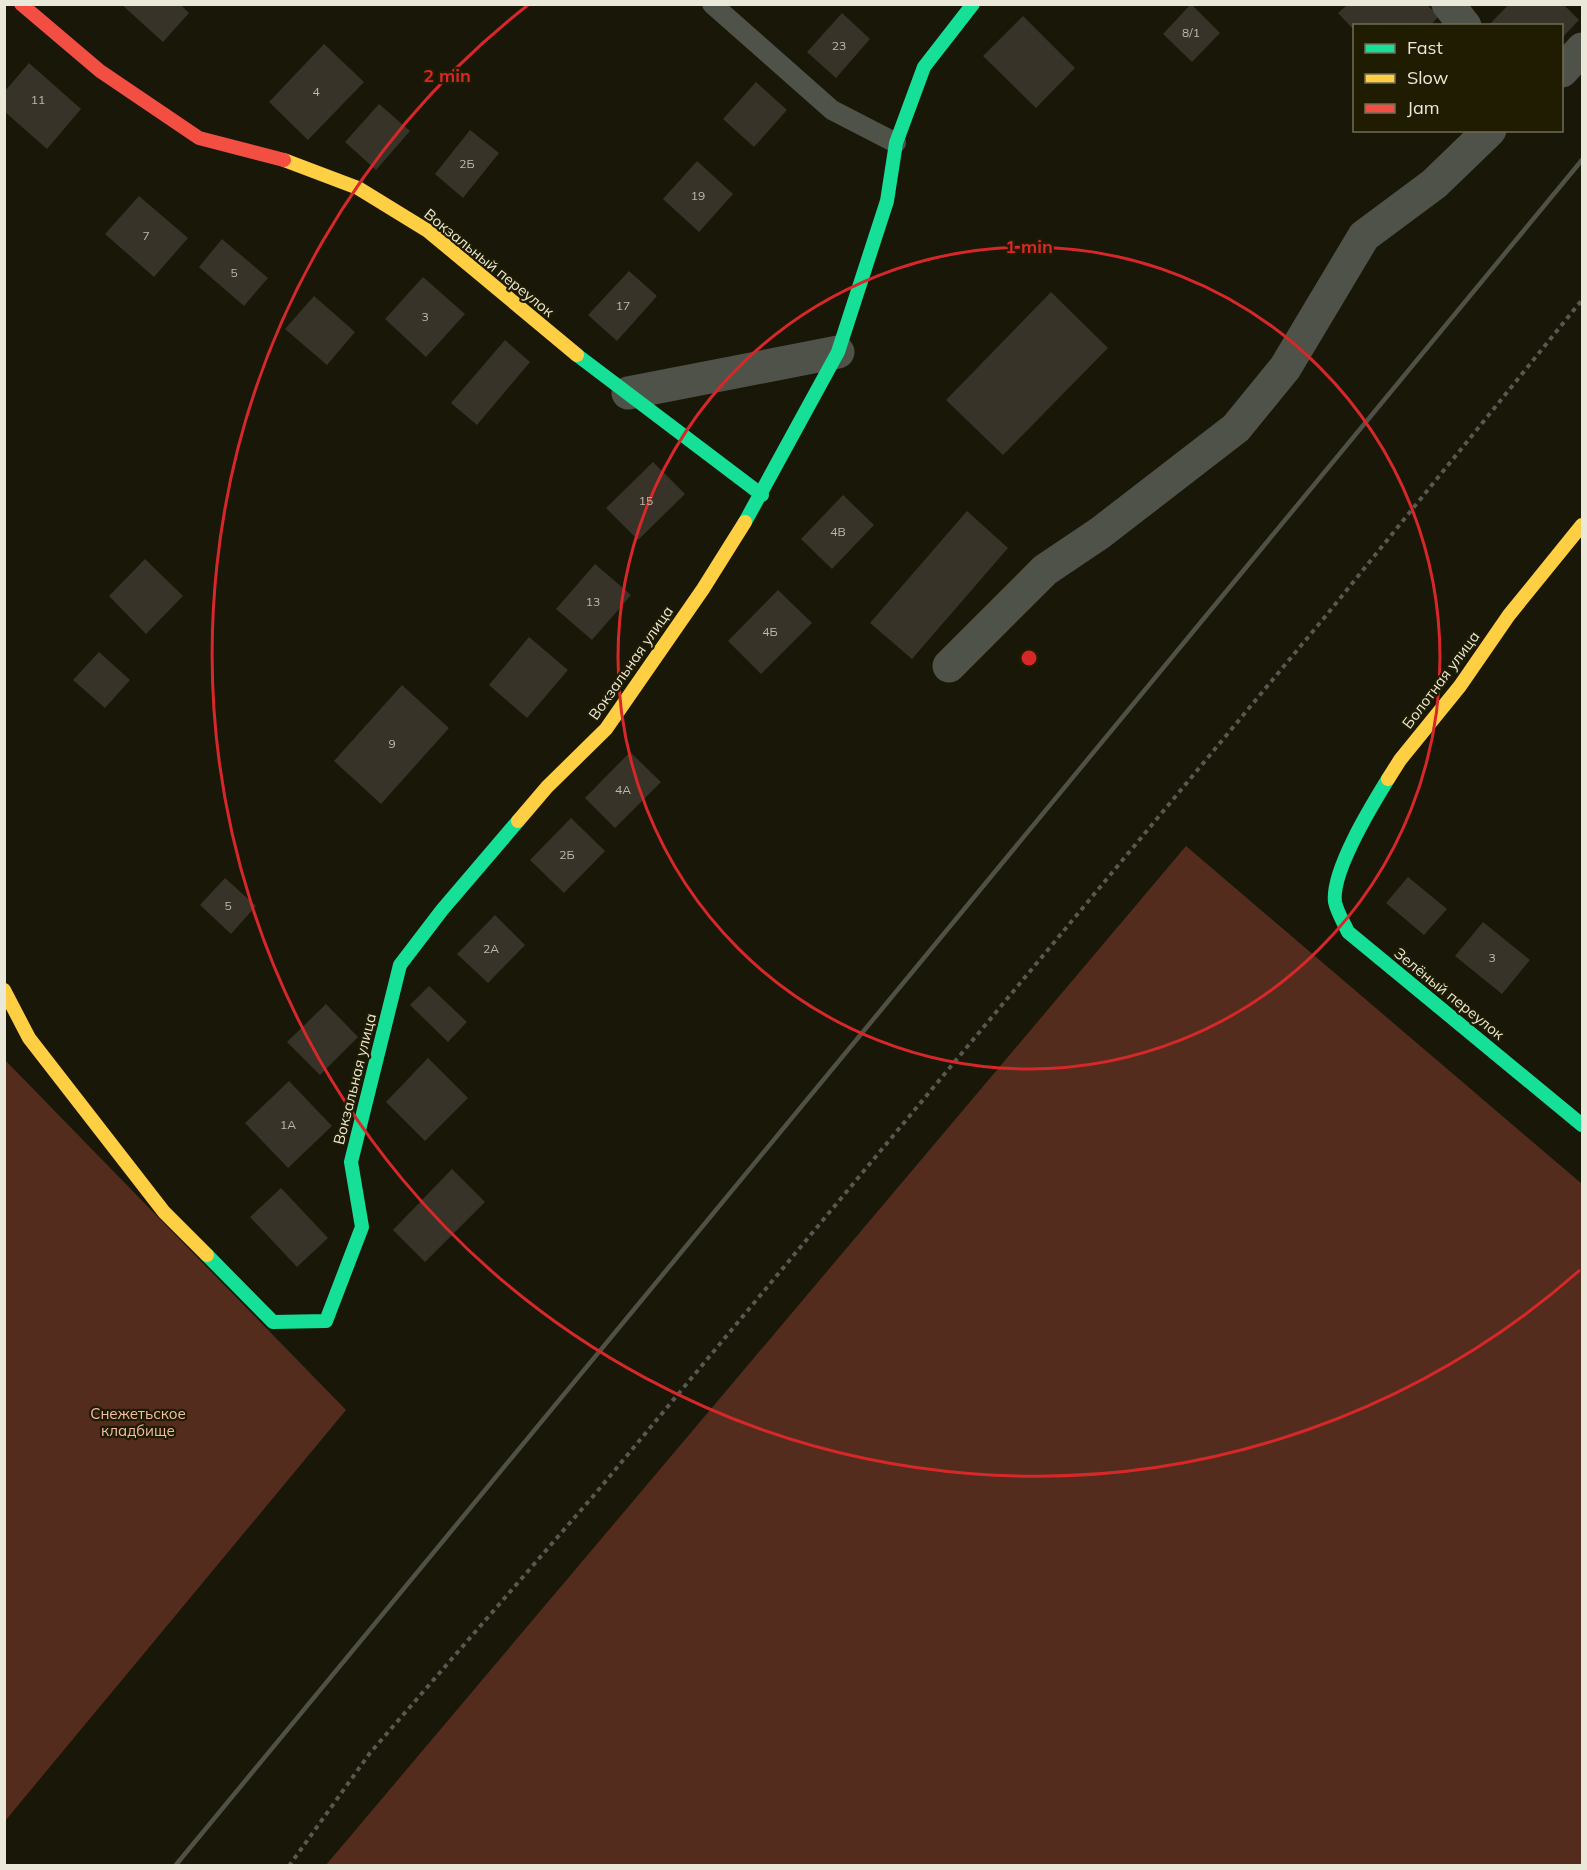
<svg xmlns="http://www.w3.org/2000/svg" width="1587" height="1870" viewBox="0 0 1587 1870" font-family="Mulish,sans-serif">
  <rect width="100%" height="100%" fill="#191708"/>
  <path fill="#532c1e" d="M1186,846L1582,1184V1865H326Z
    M5,1060L346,1410L5,1821Z"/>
  <path fill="#373328" d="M121,4H180L189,13L163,42Z
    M1191,4L1220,33L1192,62L1163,34Z
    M1509,4H1563L1579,20L1562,38V26H1488Z
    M1347,5H1427L1439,16L1430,26H1354V30L1338,13Z
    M842,13L870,39L836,78L807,52Z
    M1023,16L1075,68L1036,108L983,56Z
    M324,44L364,82L308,140L269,102Z
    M29,63L81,109L47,149L5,112V91Z
    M756,82L787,110L754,147L723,119Z
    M379,104L410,131L376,170L345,142Z
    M470,130L499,153L463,198L435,174Z
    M697,161L733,194L699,232L663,199Z
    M139,196L188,238L154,277L105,234Z
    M222,239L268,278L244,306L199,267Z
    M629,271L657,296L617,341L588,315Z
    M423,277L465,314L426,357L385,319Z
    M1051,292L1108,348L1003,455L946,400Z
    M314,296L355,332L327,365L285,329Z
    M505,340L530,362L477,425L451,403Z
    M653,462L685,494L638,540L606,508Z
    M843,495L874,525L832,569L801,539Z
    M967,511L1008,548L912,659L870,623Z
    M145,559L183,596L146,634L109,596Z
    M595,564L631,595L592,640L556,609Z
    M778,590L812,623L761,674L728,641Z
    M529,637L568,670L527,718L489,685Z
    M99,652L130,680L105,708L73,680Z
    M402,685L449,728L381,804L334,761Z
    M630,752L661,782L615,828L585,798Z
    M571,818L605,851L564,893L530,860Z
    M1408,877L1447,909L1424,935L1386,903Z
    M225,878L256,906L231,934L200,905Z
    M495,915L525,945L488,983L457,954Z
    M1483,922L1530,960L1502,994L1455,956Z
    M429,986L467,1022L448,1042L410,1005Z
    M326,1004L358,1037L320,1075L287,1042Z
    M428,1058L468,1098L425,1141L386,1102Z
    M289,1081L332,1126L288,1168L245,1123Z
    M452,1169L485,1202L425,1262L393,1230Z
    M281,1188L328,1238L297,1267L250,1217Z"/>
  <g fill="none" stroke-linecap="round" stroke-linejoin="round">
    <path stroke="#575950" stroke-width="4" stroke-dasharray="4.5 4.5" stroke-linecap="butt" d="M289,1866L370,1753L595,1494L1324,618L1582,300"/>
    <path stroke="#4e5248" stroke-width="20" d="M712,4L832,110L896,143"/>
    <path stroke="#4e5248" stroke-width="33" d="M1448,4L1465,26
      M1562,71L1582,49
      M628,393L838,352
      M949,666L1045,570L1100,533L1236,428L1285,368L1364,236L1434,184L1490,130"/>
    <path stroke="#16e098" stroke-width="14" d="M577,355L762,495
      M745,522L838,352L887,201L896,143L924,67L973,4
      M1388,779C1372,805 1331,871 1335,902C1337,912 1344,923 1348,932L1582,1125
      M207,1255L273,1322L326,1321L362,1227L351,1162L400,965L442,910L518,821"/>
    <path stroke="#ffcf43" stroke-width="14" d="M284,160L358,188L428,231L577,355
      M1388,779L1400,760L1460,686L1509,615L1582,525
      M518,821L547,787L606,729L703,589L745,522
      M4,990L29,1038L164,1212L207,1255"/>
    <path stroke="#f24e42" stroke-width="14" d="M21,4L100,71L199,138L284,160"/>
    <path stroke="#505146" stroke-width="4.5" d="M175,1866L1582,160"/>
  </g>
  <g fill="none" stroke="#d62828" stroke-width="3">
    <circle cx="1029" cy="658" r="411"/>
    <path d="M1580 1270A823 823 0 1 1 528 5"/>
  </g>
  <g text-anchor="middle" stroke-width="4.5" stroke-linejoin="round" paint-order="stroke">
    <g font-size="12" fill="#bdbbac">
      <text x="1191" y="37">8/1</text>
      <text x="839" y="50">23</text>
      <text x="316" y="96">4</text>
      <text x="38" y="104">11</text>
      <text x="467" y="168">2Б</text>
      <text x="698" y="200">19</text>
      <text x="146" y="240">7</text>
      <text x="234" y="277">5</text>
      <text x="623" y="310">17</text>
      <text x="425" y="321">3</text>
      <text x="646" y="505">15</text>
      <text x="838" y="536">4В</text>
      <text x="593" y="606">13</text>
      <text x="770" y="636">4Б</text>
      <text x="392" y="748">9</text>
      <text x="623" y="794">4А</text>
      <text x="567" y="859">2Б</text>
      <text x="228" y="910">5</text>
      <text x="491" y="953">2А</text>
      <text x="1492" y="962">3</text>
      <text x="288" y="1129">1А</text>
    </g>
    <g font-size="15" fill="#eae8d8" stroke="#1f1c02">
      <text transform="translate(489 263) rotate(39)" y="5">Вокзальный переулок</text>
      <text transform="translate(631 663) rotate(-55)" y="5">Вокзальная улица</text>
      <text transform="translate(1441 680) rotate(-53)" y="5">Болотная улица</text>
      <text transform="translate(1449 994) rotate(39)" y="5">Зелёный переулок</text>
      <text transform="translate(355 1079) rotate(-76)" y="5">Вокзальная улица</text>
    </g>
    <g font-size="15" fill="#f5bcaa" stroke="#1f1c02">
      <text x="138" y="1419">Снежетьское<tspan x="138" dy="17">кладбище</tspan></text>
    </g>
  </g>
  <circle cx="1029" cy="658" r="9" fill="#d62828" stroke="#1f1c02" stroke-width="3"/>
  <g font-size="18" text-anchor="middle" font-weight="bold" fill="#d62828" stroke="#1f1c02" stroke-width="4.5" stroke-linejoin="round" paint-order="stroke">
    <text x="447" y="82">2 min</text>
    <text x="1029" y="253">1 min</text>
  </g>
  <rect width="1587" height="1870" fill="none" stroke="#eae8d8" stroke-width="12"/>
  <rect x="1353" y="24" width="210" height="108" fill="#1f1c02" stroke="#706e58" stroke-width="1.5"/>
  <rect x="1365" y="44" width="30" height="9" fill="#16e098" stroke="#706e58" stroke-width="1.5"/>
  <text x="1407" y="54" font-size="18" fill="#eae8d8">Fast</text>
  <rect x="1365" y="74" width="30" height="9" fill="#ffcf43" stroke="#706e58" stroke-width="1.5"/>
  <text x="1407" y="84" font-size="18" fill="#eae8d8">Slow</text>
  <rect x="1365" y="104" width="30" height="9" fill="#f24e42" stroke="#706e58" stroke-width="1.5"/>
  <text x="1407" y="114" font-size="18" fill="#eae8d8">Jam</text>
</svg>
